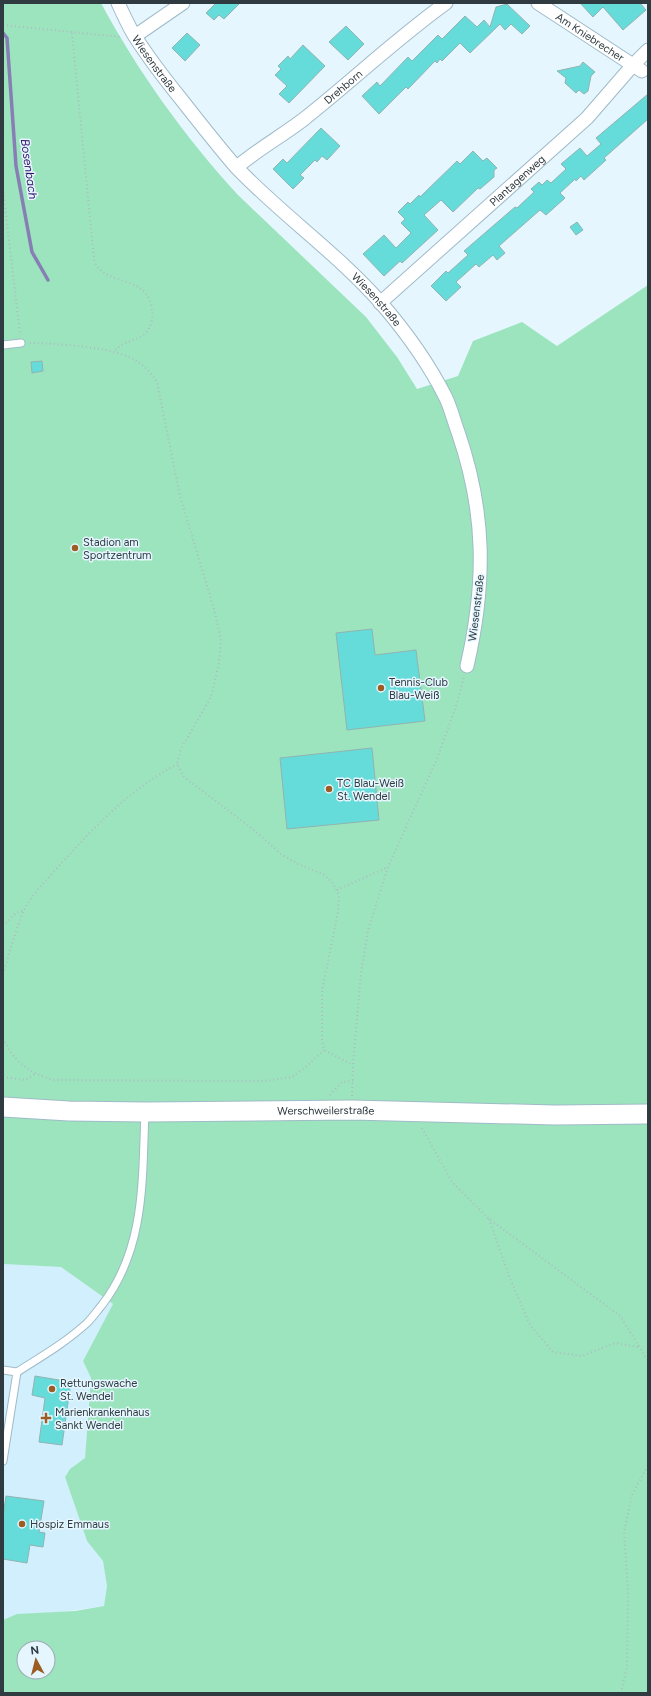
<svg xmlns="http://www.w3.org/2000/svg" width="651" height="1696" viewBox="0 0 651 1696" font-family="Figtree,sans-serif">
  <rect width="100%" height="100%" fill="#e5f6ff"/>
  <path fill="#d1effd" d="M3,1264L61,1267L113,1304L83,1361L91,1378L85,1458L70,1469L65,1477L87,1541L103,1561L107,1586L104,1606L3,1620Z"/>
  <path fill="#9ce4bd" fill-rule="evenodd" d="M3,3H101C138,72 185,137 238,195L366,317L397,357L417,389L458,376L473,341L522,322L557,346L648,285V1693H3V1620L17,1614L75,1611L104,1606L107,1586L103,1561L87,1541L65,1477L70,1469L85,1458L91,1378L83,1361L113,1304L61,1267L3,1264ZM24,1648H48V1672H24Z"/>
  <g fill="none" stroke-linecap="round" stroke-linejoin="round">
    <path stroke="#867eb4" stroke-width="3.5" d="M3,33L7,38L16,166L32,252L48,280"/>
  </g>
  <path fill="#65dcd9" stroke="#92b3b2" d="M216,3H240L224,19L219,15L214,20L206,13Z
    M580,3H640L646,10L623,30L603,7L593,17Z
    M507,4L530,26L522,34L511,24L505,30L500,24L470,53L460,43L442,61L440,59L437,63L435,61L408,89L406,87L379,114L362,96L377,82L380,86L408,57L412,61L438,35L442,39L465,16L477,27L484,20L490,27L496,7Z
    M346,26L364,44L348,60L329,42Z
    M187,33L200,45L185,61L172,48Z
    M303,45L325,66L289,103L279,94L287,86L275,75L281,69L278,66L288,56L290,59Z
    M583,62L595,72L591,76L588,91L584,94L579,90L576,93L565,83L566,78L557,71L580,66Z
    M648,94V119L604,158L606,160L584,180L581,176L576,181L575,179L560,193L565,198L546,215L540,210L499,246L505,253L497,260L493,255L479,267L476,264L456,282L461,287L446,301L431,286L446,271L448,273L468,255L464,251L515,207L517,208L534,192L531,189L539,182L542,185L547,180L551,183L566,169L561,164L580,148L587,156L601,144L596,138Z
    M321,128L340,146L327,160L322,156L317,162L315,160L300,175L304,178L293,189L273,169L283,159L287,163Z
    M473,151L483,161L487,158L497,168L494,170V177L480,189L478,188L453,212L441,200L424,215L438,230L402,263L400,261L384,276L363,254L384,235L396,248L411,233L401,223L405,219L398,212L408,202L410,204L419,195L420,197L457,161L460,164Z
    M577,222L583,230L576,235L570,227Z
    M42,361L43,371L32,373L31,362Z
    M372,629L375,655L416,650L425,721L347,730L336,633Z
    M372,748L379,820L287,829L280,758Z
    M35,1376L71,1382L62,1445L39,1442L45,1398L32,1395Z
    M6,1496L44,1501L39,1532L45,1533L43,1547L30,1545L27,1563L3,1559V1516Z"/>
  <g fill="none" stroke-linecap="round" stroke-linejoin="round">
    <g stroke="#9fbbc8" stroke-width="9">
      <path id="service" d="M3,345L21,343
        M3,1370L17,1372C41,1357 65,1343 87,1323C92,1318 97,1311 102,1305C146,1248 142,1179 145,1112
        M3,1461L17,1372"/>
    </g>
    <g stroke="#9fbbc8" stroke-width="15">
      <g id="minor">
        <path id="s1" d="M118,3C123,14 128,25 134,35C148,57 164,78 181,99C199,122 217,145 236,167C282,215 337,253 381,303C406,332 429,364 446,398C451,409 454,421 458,432C486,513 486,583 467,666"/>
        <path id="s2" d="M538,3L642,71"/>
        <path d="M135,36L183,3"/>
        <path id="s3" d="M237,167C258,149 282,136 304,119C352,81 396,39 446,3"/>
        <path id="s4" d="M380,303L587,118L633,65L648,50"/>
      </g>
    </g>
    <g stroke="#9fbbc8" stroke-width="21">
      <g id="secondary">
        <path id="s5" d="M3,1107L69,1111L145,1112L352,1110L555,1115L648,1114"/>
      </g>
    </g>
    <path stroke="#acbcc4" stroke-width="2" stroke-dasharray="1 3" stroke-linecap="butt" d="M3,25L121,37
      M72,33L94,259C95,262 96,266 98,268C113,284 145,278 151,305C152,311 153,315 152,320C147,344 126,336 114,352
      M3,188L20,334
      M30,343C59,344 103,346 129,357C141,362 150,371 157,382L180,496L214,609L221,639L219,663L211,697L181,749L177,764L184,777L254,830L281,854L298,864L323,874L333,883L339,896L338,912L322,991V1040L324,1050L353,1065
      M337,890L388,867
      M3,926L16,913L24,910
      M3,974C10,953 15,930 24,910C32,894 46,881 58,867C95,826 128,791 177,764
      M3,1038C14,1062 28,1072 53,1080L264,1081L292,1077L307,1066L324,1050
      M3,1077L25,1080L35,1074
      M330,1095L342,1082L353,1081
      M352,1096L353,1065L361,973L368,930L388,867L437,759L456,706L464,677
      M422,1128L452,1182L488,1218L620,1316L648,1361
      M489,1219L509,1276L530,1325L553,1352L582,1356L615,1343L638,1347
      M621,1693L627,1666L628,1591L624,1532L632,1495L648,1465"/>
    <use href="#service" stroke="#fff" stroke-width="7"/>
    <use href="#minor" stroke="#fff" stroke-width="13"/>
    <use href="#secondary" stroke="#fff" stroke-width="19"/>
  </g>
  <g fill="#9b5d23" stroke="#e5f6ff" stroke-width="1.5">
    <circle cx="75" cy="548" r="4"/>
    <circle cx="381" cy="688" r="4"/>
    <circle cx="329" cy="789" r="4"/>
    <circle cx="52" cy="1389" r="4"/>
    <path d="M44 1412h4v4h4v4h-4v4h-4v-4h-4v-4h4z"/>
    <circle cx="22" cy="1524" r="4"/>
  </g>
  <g text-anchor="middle" stroke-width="3" stroke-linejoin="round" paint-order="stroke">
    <g font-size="11" fill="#2f3b40" stroke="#e5f6ff">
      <text dy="4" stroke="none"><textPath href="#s2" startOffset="62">Am Kniebrecher</textPath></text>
      <text dy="4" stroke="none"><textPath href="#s1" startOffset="71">Wiesenstraße</textPath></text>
      <text dy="4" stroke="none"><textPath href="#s3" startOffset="133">Drehborn</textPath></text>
      <text dy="4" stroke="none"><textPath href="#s4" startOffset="184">Plantagenweg</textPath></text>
      <text dy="4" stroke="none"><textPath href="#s1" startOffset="396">Wiesenstraße</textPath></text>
      <text transform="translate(476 608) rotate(-83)" y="4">Wiesenstraße</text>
      <text dy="4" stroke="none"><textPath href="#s5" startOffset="323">Werschweilerstraße</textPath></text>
    </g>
    <g font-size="11" fill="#2f3b40" stroke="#e5f6ff" text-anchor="start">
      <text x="83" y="546">Stadion am<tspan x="83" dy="13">Sportzentrum</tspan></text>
      <text x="389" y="686">Tennis-Club<tspan x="389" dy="13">Blau-Weiß</tspan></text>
      <text x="337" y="787">TC Blau-Weiß<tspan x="337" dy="13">St. Wendel</tspan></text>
      <text x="60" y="1387">Rettungswache<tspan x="60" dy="13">St. Wendel</tspan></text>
      <text x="55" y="1416">Marienkrankenhaus<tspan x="55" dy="13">Sankt Wendel</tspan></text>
      <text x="30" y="1528">Hospiz Emmaus</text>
    </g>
    <g font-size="12" font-style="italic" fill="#351369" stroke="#e5f6ff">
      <text transform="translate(29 169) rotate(82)" y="4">Bosenbach</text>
    </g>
  </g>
  <rect width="651" height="1696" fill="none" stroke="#2f3b40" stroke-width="8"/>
  <g transform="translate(36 1660) rotate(353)"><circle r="19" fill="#e5f6ff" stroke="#9cabb3"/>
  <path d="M0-3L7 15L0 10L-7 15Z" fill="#9b5d23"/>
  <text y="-6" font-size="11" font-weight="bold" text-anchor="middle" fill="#2f3b40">N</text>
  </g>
</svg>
